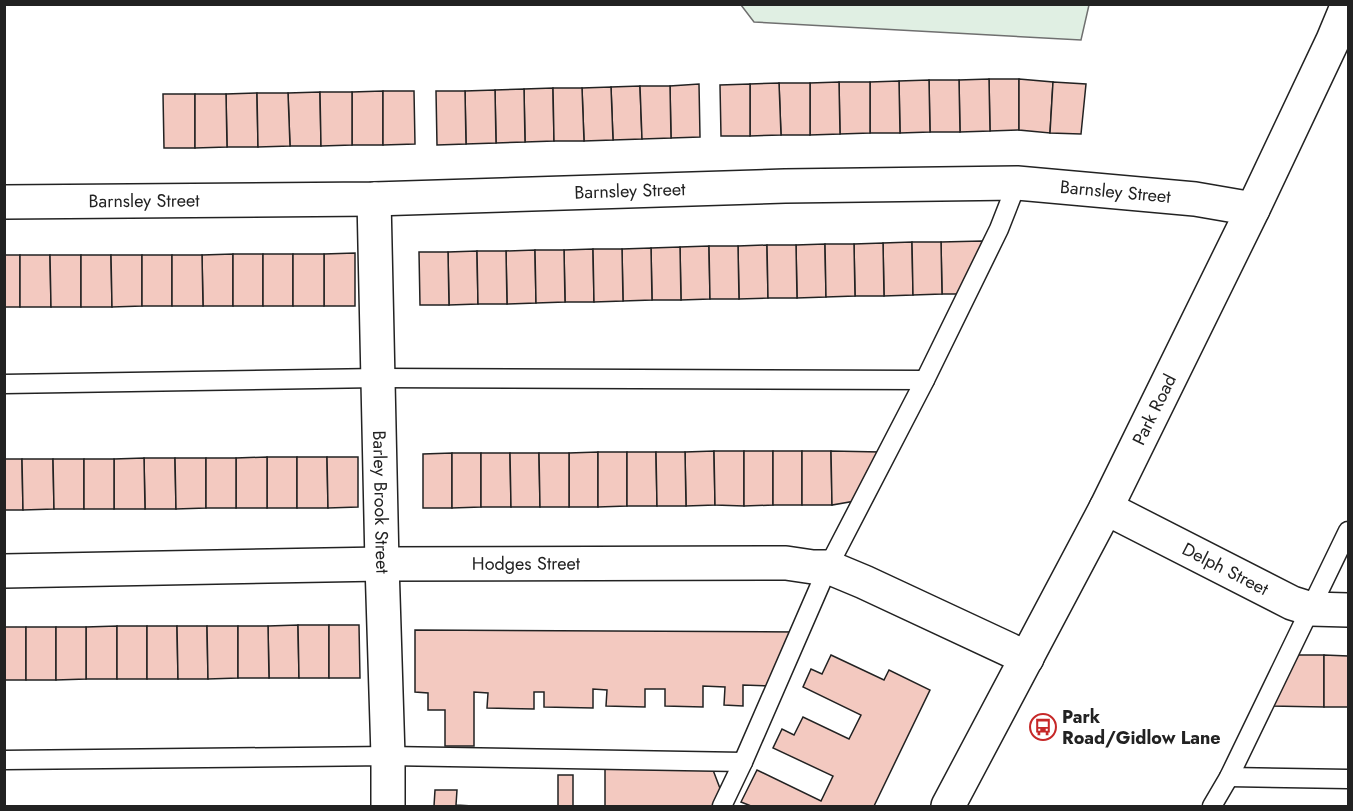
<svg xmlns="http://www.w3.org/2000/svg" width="1353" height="811" viewBox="0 0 1353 811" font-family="Jost,sans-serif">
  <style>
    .green { fill: #e0efe3; stroke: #6f6f6f; stroke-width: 1.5 }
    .building { fill: #f3c9c0; stroke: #222; stroke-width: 1.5 }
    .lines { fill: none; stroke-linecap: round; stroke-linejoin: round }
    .service-casing { stroke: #222; stroke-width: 21 }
    .minor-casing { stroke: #222; stroke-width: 36 }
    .secondary-casing { stroke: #222; stroke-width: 36 }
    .service { stroke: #fff; stroke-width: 18 }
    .minor { stroke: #fff; stroke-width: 33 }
    .secondary { stroke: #fff; stroke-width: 33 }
    .labels { text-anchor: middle; stroke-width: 4.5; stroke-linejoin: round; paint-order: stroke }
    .street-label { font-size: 18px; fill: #222; stroke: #fff }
    .poi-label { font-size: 18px; font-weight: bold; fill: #222; stroke: #fff; text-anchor: start }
  </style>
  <rect width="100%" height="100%" fill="#fff"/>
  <path class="green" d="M741,5H1089L1081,40L754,22Z"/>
  <g class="building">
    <path d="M989,79H1019V130L990,131Z"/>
    <path d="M989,79L990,131L960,132L959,80Z"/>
    <path d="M1019,79L1053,82L1050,133L1019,130Z"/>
    <path d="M929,80H959L960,132H930Z"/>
    <path d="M929,80L930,132L900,133L899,81Z"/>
    <path d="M899,81L900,133H870V82Z"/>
    <path d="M839,82H870V133L840,134Z"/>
    <path d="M839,82L840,134L810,135V83Z"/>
    <path d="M1053,82L1086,84L1081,134L1050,133Z"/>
    <path d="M779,83H810V135H781Z"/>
    <path d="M779,83L781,135L750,136V84Z"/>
    <path d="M699,84L700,137L671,138L670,86Z"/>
    <path d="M750,84V136H721L720,85Z"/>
    <path d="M640,86L642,139L613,140L611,87Z"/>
    <path d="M640,86H670L671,138L642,139Z"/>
    <path d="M611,87L613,140L584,141L582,88Z"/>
    <path d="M553,88L554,141L525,142L524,89Z"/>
    <path d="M553,88H582L584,141H554Z"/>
    <path d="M524,89L525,142L496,143L495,90Z"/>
    <path d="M495,90L496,143L466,144L465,91Z"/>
    <path d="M383,91V145H352V92Z"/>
    <path d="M383,91H414L415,144L383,145Z"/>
    <path d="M436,91H465L466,144L437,145Z"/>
    <path d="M320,92L321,146H290L288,93Z"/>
    <path d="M320,92H352V145L321,146Z"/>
    <path d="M257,93L258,147H227L226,94Z"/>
    <path d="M257,93H288L290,146L258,147Z"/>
    <path d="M163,94H195V148H164Z"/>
    <path d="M195,94H226L227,147L195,148Z"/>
    <path d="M982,241V261L963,294H942L941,242Z"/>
    <path d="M912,242L913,295L884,296L883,243Z"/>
    <path d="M912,242H941L942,294L913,295Z"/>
    <path d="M883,243L884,296H855L854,244Z"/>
    <path d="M825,244L826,297L797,298L796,245Z"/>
    <path d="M825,244H854L855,296L826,297Z"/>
    <path d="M767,245L768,298L739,299L738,246Z"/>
    <path d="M767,245H796L797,298H768Z"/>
    <path d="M709,246L710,299L681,300L680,247Z"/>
    <path d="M709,246H738L739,299H710Z"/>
    <path d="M680,247L681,300H652L651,248Z"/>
    <path d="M651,248L652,300L623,301L622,249Z"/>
    <path d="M593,249L594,302H565L564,250Z"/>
    <path d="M593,249H622L623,301L594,302Z"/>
    <path d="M535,250L536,303L507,304L506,251Z"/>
    <path d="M535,250H564L565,302L536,303Z"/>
    <path d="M477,251L478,304L449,305L448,252Z"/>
    <path d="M477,251H506L507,304H478Z"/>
    <path d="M419,252H448L449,305H420Z"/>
    <path d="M355,253V306H324V254Z"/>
    <path d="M233,254V306H203L202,255Z"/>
    <rect x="233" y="254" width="30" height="52"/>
    <rect x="263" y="254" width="30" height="52"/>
    <rect x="293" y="254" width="31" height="52"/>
    <rect x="4" y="255" width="16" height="52"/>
    <path d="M20,255H50L51,307H20Z"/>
    <path d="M50,255H81V307H51Z"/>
    <path d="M81,255H111L112,307H81Z"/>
    <path d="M111,255H142V306L112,307Z"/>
    <rect x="142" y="255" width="30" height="51"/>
    <path d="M172,255H202L203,306H172Z"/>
    <path d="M714,451L715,505L686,506L685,452Z"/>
    <path d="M714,451H744V506L715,505Z"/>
    <path d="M744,451H773V505L744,506Z"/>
    <rect x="773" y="451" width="29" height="54"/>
    <path d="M802,451H831L832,505H802Z"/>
    <path d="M831,451L880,452L855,501L832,505Z"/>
    <path d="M598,452V507H569V453Z"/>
    <path d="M598,452H627V506L598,507Z"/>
    <path d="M627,452H656L657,506H627Z"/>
    <path d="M656,452H685L686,506H657Z"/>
    <path d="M452,453V508H423V454Z"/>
    <path d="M452,453H481V507L452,508Z"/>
    <path d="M481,453H510L511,507H481Z"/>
    <path d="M510,453H539L540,507H511Z"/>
    <path d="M539,453H569V507H540Z"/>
    <rect x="267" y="457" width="30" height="51"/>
    <path d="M267,457V508H236V458Z"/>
    <path d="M297,457H327L328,508H297Z"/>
    <path d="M327,457H358V507L328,508Z"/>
    <path d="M144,458H175L176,509H145Z"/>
    <path d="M144,458L145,509H114V459Z"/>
    <path d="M175,458H206V508L176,509Z"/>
    <rect x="206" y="458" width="30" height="50"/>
    <path d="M4,459H22L23,510H4Z"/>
    <path d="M22,459H53L54,509L23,510Z"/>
    <path d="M53,459H84V509H54Z"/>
    <rect x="84" y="459" width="30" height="50"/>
    <path d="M298,625L299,678H269L268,626Z"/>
    <path d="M298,625H329V678H299Z"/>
    <path d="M329,625H359L360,678H329Z"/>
    <path d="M117,626V679H86V627Z"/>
    <rect x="117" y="626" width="30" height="53"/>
    <path d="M147,626H177L178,679H147Z"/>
    <path d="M177,626H207L208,679H178Z"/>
    <path d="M207,626H238V678L208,679Z"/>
    <path d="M238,626H268L269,678H238Z"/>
    <rect x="4" y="627" width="22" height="53"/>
    <rect x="26" y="627" width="30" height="53"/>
    <path d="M56,627H86V679L56,680Z"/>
    <path d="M415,630L798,632L773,686L743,685V706L724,705L725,687L703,686V707L665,706V689H645V707L606,706L607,690L593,689V708L544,707V692H534V709L487,708L488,693L474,692V746H445V710H428V693L415,692Z"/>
    <path d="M831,655L884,680L889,670L930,690L874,806H751L741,802L757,770L821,801L833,776L773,748L782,729L794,735L803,717L849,739L861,715L803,687L811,669L822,674Z"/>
    <path d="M1295,655H1324V707L1270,706Z"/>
    <path d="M1324,655L1348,656V707H1324Z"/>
    <path d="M605,769L713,770L721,791L713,806H605Z"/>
    <path d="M558,775H573V806H591H558Z"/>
    <path d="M435,790H457L456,805L473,806H421H434Z"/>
  </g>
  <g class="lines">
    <defs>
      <g id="service">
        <path d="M4,384L378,378L925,380"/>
        <path d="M4,760L388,756L743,762"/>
        <path d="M1229,777L1348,779"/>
        <path d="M722,806L743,762L828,567L925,380L999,229L1017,183"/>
        <path d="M1212,806L1229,777L1348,531"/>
      </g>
      <g id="minor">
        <path id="s1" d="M374,199L382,564L388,756V806"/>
        <path id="s2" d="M4,202L374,199L785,186L1017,183L1195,199L1253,209"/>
        <path id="s3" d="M1106,508L1292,603L1311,609L1348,610"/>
        <path id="s4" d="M4,571L382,564L786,563L813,567H828L864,582L1027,658"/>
      </g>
      <g id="secondary">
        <path id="s5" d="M948,806L1106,508L1253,209L1333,40L1348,4"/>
      </g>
    </defs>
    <use href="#service" class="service-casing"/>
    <use href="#minor" class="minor-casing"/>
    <use href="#secondary" class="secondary-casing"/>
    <use href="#service" class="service"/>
    <use href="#minor" class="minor"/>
    <use href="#secondary" class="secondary"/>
  </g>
  <defs>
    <symbol id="bus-ring" viewBox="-11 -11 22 22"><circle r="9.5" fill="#fff" stroke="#c62828" stroke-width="1.5"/><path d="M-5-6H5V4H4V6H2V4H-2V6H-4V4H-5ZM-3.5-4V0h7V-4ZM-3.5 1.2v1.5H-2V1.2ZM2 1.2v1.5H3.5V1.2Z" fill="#c62828"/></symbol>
  </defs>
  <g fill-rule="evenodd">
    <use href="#bus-ring" x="1028" y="712" width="30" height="30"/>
  </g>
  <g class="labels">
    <g class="street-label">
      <text dy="6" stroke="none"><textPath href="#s2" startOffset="626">Barnsley Street</textPath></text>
      <text dy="6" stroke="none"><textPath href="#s2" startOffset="1112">Barnsley Street</textPath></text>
      <text dy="6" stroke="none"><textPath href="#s2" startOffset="140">Barnsley Street</textPath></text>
      <text dy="6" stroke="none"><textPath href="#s5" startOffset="447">Park Road</textPath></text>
      <text dy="6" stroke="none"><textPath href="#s1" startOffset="303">Barley Brook Street</textPath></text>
      <text dy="6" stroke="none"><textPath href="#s4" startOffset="522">Hodges Street</textPath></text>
      <text dy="6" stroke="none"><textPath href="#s3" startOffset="134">Delph Street</textPath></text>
    </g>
    <g class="poi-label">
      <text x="1062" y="723">Park<tspan x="1062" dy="21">Road/Gidlow Lane</tspan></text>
    </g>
  </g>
  <rect width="1353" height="811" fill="none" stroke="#222222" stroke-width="12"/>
</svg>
